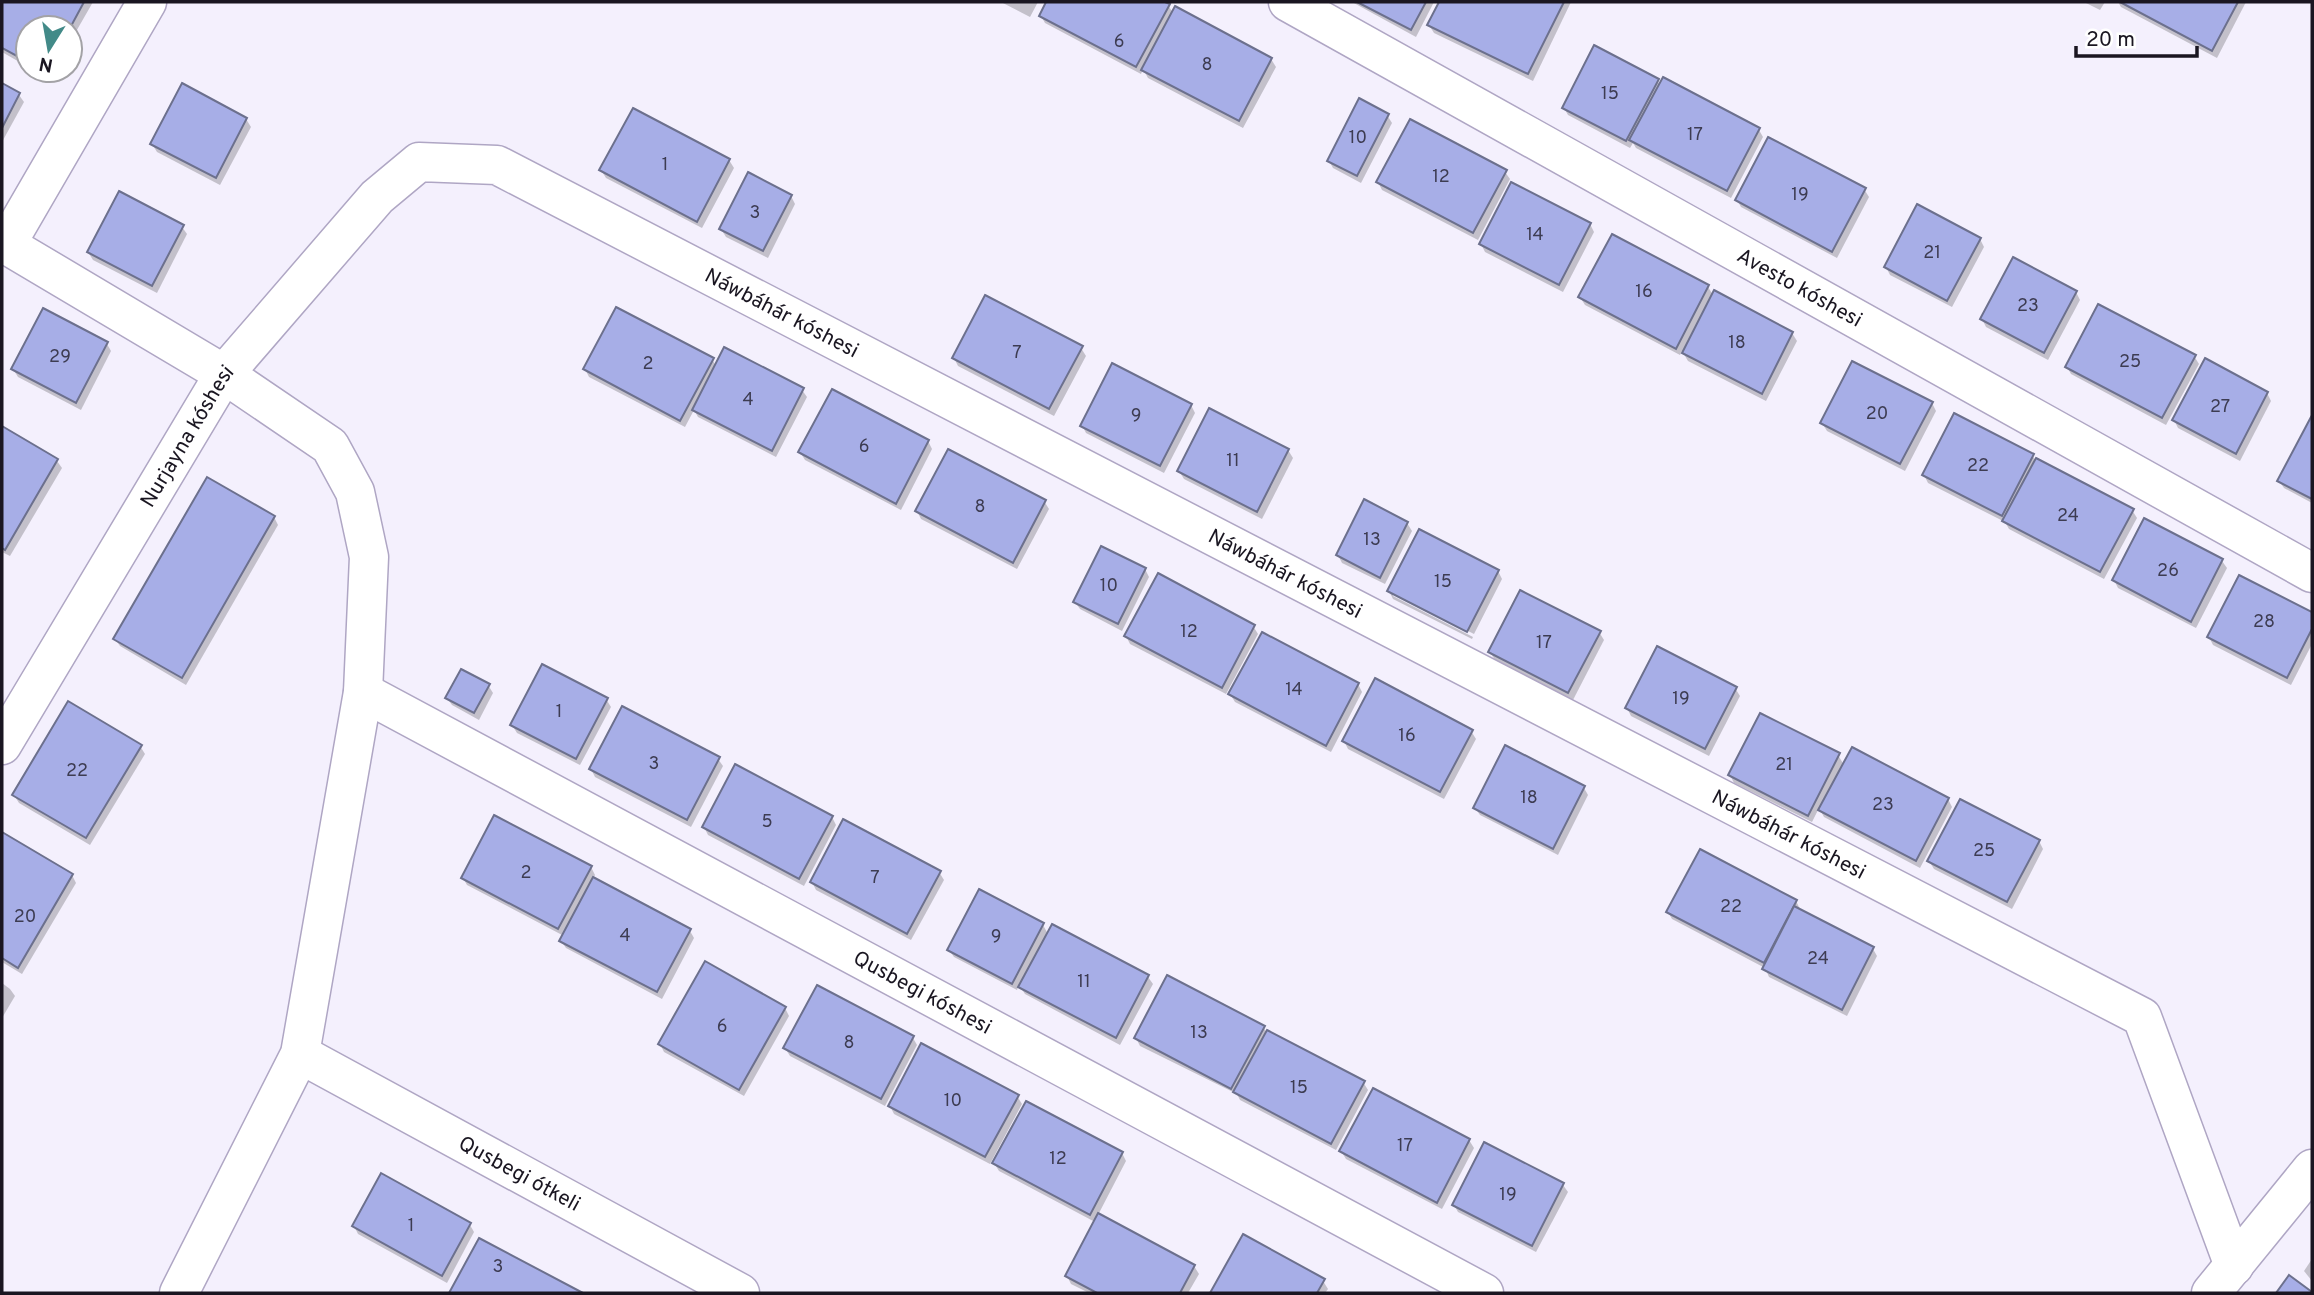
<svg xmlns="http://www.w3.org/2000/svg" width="2314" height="1295" viewBox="0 0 2314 1295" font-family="Overpass,sans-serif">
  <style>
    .shadow { fill: #0003 }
    .building { fill: #a7aee7; stroke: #6c708d; stroke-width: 2 }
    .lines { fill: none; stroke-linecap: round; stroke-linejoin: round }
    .minor-casing { stroke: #afa6c4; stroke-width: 41 }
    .minor { stroke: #fff; stroke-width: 38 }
    .labels { text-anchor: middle; stroke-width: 5; stroke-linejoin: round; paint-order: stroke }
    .number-label { font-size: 18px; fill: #3d3c52 }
    .street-label { font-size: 21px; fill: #1a1621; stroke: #fff }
  </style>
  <rect width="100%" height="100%" fill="#f4f0fd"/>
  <g class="shadow">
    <path d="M2,2H93L70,42V28H28V67L2,52Z"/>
    <path d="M1001,2H1038L1030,17Z"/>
    <path d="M1048,2H1161L1168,5L1173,13L1271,59L1276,67L1243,128L1148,78L1143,69L1141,74L1045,23L1041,16Z"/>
    <path d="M1352,2H1434L1416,37Z"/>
    <path d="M1441,2H1571L1533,81L1434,33L1429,25Z"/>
    <path d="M2084,2H2105L2100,10Z"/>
    <path d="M2118,2H2246L2217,58L2121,7Z"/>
    <path d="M34,70H55L50,79Z"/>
    <path d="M1657,80L1660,85L1759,130L1763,137L1731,198L1636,148L1633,143L1630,148L1568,115L1564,108Z"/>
    <path d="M2,85L19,95L24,102L2,142Z"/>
    <path d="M1387,115L1392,123L1361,183L1333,168L1329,161Z"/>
    <path d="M246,119L251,127L220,185L157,152L152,144Z"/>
    <path d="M729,160L734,168L702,228L606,178L601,170Z"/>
    <path d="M1505,172L1510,179L1478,240L1382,190L1378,182Z"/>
    <path d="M1864,189L1869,197L1837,258L1741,207L1737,200Z"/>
    <path d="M791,196L795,204L768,258L726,237L721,229Z"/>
    <path d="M1590,224L1594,232L1563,292L1485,252L1481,244Z"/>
    <path d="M182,227L187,234L157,293L93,260L88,252Z"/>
    <path d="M1612,236L1708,287L1713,295L1792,333L1797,341L1766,401L1688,361L1682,351L1680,355L1585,305L1580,297Z"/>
    <path d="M1980,239L1984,247L1952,307L1890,275L1886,267Z"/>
    <path d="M2076,292L2080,300L2048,360L1986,327L1982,319Z"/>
    <path d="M107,344L111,351L81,410L18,377L13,369Z"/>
    <path d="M1081,348L1086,356L1054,416L958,366L954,358Z"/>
    <path d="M2194,356L2199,364L2166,425L2071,374L2067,367Z"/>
    <path d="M712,359L716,366L802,390L807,397L776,457L698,417L694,410L685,427L589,377L585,369Z"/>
    <path d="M2267,393L2271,401L2240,461L2178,428L2174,420Z"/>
    <path d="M1932,403L1936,411L1905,471L1827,431L1822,423Z"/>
    <path d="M1191,405L1195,413L1164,473L1086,433L1082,425Z"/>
    <path d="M2312,420V503L2284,488L2279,481Z"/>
    <path d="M2,428L57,461L62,468L10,556L2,552Z"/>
    <path d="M928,441L932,449L901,510L805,460L800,452Z"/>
    <path d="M1288,450L1293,458L1262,519L1184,479L1179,471Z"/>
    <path d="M2032,455L2036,461L2132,510L2137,518L2104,579L2009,529L2005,522L1928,483L1924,475Z"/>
    <path d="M1044,501L1049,509L1017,569L921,519L917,511Z"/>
    <path d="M274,517L278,525L186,685L120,646L115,639Z"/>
    <path d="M1407,523L1412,531L1385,584L1342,563L1338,555Z"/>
    <path d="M2222,561L2227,568L2196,628L2118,588L2114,580Z"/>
    <path d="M1145,569L1149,577L1122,631L1080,609L1075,602Z"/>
    <path d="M1498,571L1502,579L1474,634L1393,593V596L1473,637L1472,639L1393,599L1389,591Z"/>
    <path d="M2240,577L2312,614V644L2291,685L2213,645L2209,637Z"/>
    <path d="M1253,626L1258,634L1226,694L1130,644L1126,636Z"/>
    <path d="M1599,632L1604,640L1573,700L1495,660L1490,652Z"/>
    <path d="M1358,684L1362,692L1331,752L1235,702L1230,694Z"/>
    <path d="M488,685L493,693L479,720L452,705L447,698Z"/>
    <path d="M1735,688L1740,696L1709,756L1631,716L1627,708Z"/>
    <path d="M606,699L611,707L580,765L517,733L512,725Z"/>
    <path d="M1471,731L1476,739L1444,799L1348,749L1344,741Z"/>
    <path d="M140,746L145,754L90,845L19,803L14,795Z"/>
    <path d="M1838,755L1844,765L1948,799L1952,807L1920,868L1824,817L1819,808L1812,822L1734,783L1730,775Z"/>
    <path d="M718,759L723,766L691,827L595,777L591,769Z"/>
    <path d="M1584,788L1588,795L1558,855L1480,815L1475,808Z"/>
    <path d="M832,817L836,825L804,886L708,835L704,827Z"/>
    <path d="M2,834L72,875L76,883L22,974L2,962Z"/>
    <path d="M2039,841L2043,849L2012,909L1934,869L1929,861Z"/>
    <path d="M591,867L595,875L593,879L690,931L694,938L662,999L566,948L561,941L564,936L467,885L463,878Z"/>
    <path d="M939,872L944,880L911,940L816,890L812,882Z"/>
    <path d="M1796,901L1800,909L1873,949L1877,956L1847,1016L1769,977L1765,968L1672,919L1668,912Z"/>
    <path d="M1043,925L1048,934L1052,926L1148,977L1153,984L1120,1045L1025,994L1019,985L1017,990L954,957L949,950Z"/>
    <path d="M2,983L10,989L15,996L2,1018Z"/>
    <path d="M785,1008L789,1016L744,1096L664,1052L660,1044Z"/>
    <path d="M1263,1027L1267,1033L1363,1082L1368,1090L1336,1150L1240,1100L1237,1094L1140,1046L1136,1038Z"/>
    <path d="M913,1038L917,1045L885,1106L790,1056L785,1048Z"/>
    <path d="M1017,1096L1022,1104L990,1164L894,1114L890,1106Z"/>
    <path d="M1469,1140L1474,1148L1442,1209L1346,1159L1341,1151Z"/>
    <path d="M1485,1145L1563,1185L1568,1192L1536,1252L1458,1212L1454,1205Z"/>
    <path d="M1122,1153L1126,1161L1098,1215L1194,1266L1199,1274L1188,1293H1089L1071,1284L1067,1276L1095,1222L999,1171L994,1163Z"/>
    <path d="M470,1225L474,1232L447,1283L358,1234L354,1226Z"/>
    <path d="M1244,1237L1323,1281L1328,1289L1325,1293H1212Z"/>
    <path d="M480,1240L580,1293H451Z"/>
    <path d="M2312,1259V1281L2304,1271Z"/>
  </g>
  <g class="building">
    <path d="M2,2H84L70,28H28V62L2,48Z"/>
    <path d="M1046,2H1165L1170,4L1136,67L1039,16Z"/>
    <path d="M1357,2H1426L1411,30Z"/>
    <path d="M1439,2H1564L1528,74L1427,25Z"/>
    <path d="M2120,2H2238L2212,51Z"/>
    <path d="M1175,6L1272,58L1239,121L1141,70Z"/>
    <path d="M1594,45L1659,79L1626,141L1562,108Z"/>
    <path d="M1663,77L1760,128L1727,191L1629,140Z"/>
    <path d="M2,83L20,93L2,128Z"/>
    <path d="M182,83L247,118L216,178L150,144Z"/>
    <path d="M1359,98L1389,114L1357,176L1327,161Z"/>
    <path d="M633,108L730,159L697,222L599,170Z"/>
    <path d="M1410,119L1507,170L1473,233L1376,182Z"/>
    <path d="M1768,137L1866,188L1832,252L1735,200Z"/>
    <path d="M748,172L792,195L763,251L719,229Z"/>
    <path d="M1511,182L1591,223L1559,285L1479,244Z"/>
    <path d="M119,191L184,225L152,286L87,252Z"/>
    <path d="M1917,204L1981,238L1947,301L1884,267Z"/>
    <path d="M1612,234L1709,285L1676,349L1578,297Z"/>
    <path d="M2013,257L2077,291L2044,353L1980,319Z"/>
    <path d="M1714,290L1793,332L1762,394L1682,353Z"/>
    <path d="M985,295L1083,346L1049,409L952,358Z"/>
    <path d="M2098,304L2196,355L2162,418L2065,367Z"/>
    <path d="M616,307L714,358L680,421L583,369Z"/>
    <path d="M43,308L108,342L76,403L11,369Z"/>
    <path d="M724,347L804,388L772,451L692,410Z"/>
    <path d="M2205,358L2268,392L2236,454L2172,420Z"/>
    <path d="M1852,361L1933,402L1900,464L1820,423Z"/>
    <path d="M1112,363L1192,404L1160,466L1080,426Z"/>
    <path d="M832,389L929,440L896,504L798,452Z"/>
    <path d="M1209,408L1289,449L1257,512L1177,471Z"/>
    <path d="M1954,413L2034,454L2002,516L1922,475Z"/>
    <path d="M2311,417L2312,418V499L2277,481Z"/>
    <path d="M2,426L58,459L5,550L2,548Z"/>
    <path d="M948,449L1046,500L1013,563L915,511Z"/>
    <path d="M2036,458L2134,509L2100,572L2002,521Z"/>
    <path d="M207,477L275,516L182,678L113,639Z"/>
    <path d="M1364,499L1408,522L1380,578L1336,555Z"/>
    <path d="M2144,518L2223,559L2191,622L2112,580Z"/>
    <path d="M1419,529L1499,570L1467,632L1387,591Z"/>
    <path d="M1101,546L1146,568L1118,624L1073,602Z"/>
    <path d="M1158,573L1255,625L1222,688L1124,636Z"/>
    <path d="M2239,575L2312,612V629L2287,678L2207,637Z"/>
    <path d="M1520,590L1601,631L1568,693L1488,652Z"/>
    <path d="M1262,632L1359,683L1326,746L1228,694Z"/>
    <path d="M1657,646L1737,687L1705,749L1625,708Z"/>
    <path d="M542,664L608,698L576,759L510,725Z"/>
    <path d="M461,669L490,684L474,713L445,698Z"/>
    <path d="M1375,678L1473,730L1440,792L1342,741Z"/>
    <path d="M68,701L142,745L86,838L12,795Z"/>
    <path d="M622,706L720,757L687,820L589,769Z"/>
    <path d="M1760,713L1840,753L1808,816L1728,775Z"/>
    <path d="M1505,745L1585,786L1553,849L1473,808Z"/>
    <path d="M1852,747L1949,798L1916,861L1818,810Z"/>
    <path d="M735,764L833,816L799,879L702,827Z"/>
    <path d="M1960,799L2040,840L2007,902L1927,861Z"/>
    <path d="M494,815L592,866L558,929L461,878Z"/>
    <path d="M843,819L941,871L907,934L810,882Z"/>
    <path d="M2,832L73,874L18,968L2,958Z"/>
    <path d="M1700,849L1797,900L1764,963L1666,912Z"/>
    <path d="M593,877L691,929L657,992L559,941Z"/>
    <path d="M979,889L1044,923L1012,984L947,950Z"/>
    <path d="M1794,906L1874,947L1842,1010L1762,969Z"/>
    <path d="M1052,924L1149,975L1116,1038L1018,987Z"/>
    <path d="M705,961L786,1007L739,1090L658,1044Z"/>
    <path d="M1167,975L1265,1026L1231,1089L1134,1038Z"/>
    <path d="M817,985L914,1036L881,1099L783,1048Z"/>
    <path d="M1267,1030L1365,1081L1331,1144L1233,1092Z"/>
    <path d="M921,1043L1019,1095L985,1157L888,1106Z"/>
    <path d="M1373,1088L1470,1139L1437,1203L1339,1151Z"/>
    <path d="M1026,1101L1123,1152L1090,1215L992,1163Z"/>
    <path d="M1484,1142L1564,1183L1532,1246L1452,1205Z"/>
    <path d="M381,1173L471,1223L442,1276L352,1226Z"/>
    <path d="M1098,1213L1195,1265L1180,1293H1097L1065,1276Z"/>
    <path d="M1243,1234L1325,1279L1317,1293H1210Z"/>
    <path d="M479,1238L583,1293H449Z"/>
    <path d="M2289,1275L2312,1292V1293H2276Z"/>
  </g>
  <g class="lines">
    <defs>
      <g id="minor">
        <path id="s1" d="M1288,2L2312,573"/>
        <path d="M2,242L224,374L330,446L355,492L369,557L363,692L300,1054L179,1293"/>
        <path d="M6,245L147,2"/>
        <path id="s2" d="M363,692L1484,1293"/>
        <path id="s3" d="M2,745L224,374L377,197L419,162L497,165L2142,1017L2234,1266"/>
        <path id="s4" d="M300,1054L740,1293"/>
        <path d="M2211,1293L2312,1169"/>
      </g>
    </defs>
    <use href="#minor" class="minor-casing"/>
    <use href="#minor" class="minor"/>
  </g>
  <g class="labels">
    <g class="number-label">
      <text x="1119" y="47">6</text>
      <text x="1207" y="70">8</text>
      <text x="1610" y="99">15</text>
      <text x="1695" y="140">17</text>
      <text x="1358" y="143">10</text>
      <text x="665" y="170">1</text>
      <text x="1441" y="182">12</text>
      <text x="1800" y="200">19</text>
      <text x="755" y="218">3</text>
      <text x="1535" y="240">14</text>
      <text x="1932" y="258">21</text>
      <text x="1644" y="297">16</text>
      <text x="2028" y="311">23</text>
      <text x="1737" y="348">18</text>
      <text x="1017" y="358">7</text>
      <text x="60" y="362">29</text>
      <text x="2130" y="367">25</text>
      <text x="648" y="369">2</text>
      <text x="748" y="405">4</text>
      <text x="2220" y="412">27</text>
      <text x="1877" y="419">20</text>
      <text x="1136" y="421">9</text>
      <text x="864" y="452">6</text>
      <text x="1233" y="466">11</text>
      <text x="1978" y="471">22</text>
      <text x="980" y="512">8</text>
      <text x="2068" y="521">24</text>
      <text x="1372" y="545">13</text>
      <text x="2168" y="576">26</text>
      <text x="1443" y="587">15</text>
      <text x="1109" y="591">10</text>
      <text x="2264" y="627">28</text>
      <text x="1189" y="637">12</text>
      <text x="1544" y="648">17</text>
      <text x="1294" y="695">14</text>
      <text x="1681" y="704">19</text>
      <text x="559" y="717">1</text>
      <text x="1407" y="741">16</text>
      <text x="654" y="769">3</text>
      <text x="1784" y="770">21</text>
      <text x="77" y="776">22</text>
      <text x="1529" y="803">18</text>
      <text x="1883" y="810">23</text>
      <text x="767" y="827">5</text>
      <text x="1984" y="856">25</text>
      <text x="526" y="878">2</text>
      <text x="875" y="883">7</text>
      <text x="1731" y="912">22</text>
      <text x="25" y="922">20</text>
      <text x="625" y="941">4</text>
      <text x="996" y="942">9</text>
      <text x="1818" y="964">24</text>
      <text x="1084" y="987">11</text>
      <text x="722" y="1032">6</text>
      <text x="1199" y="1038">13</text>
      <text x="849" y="1048">8</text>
      <text x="1299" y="1093">15</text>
      <text x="953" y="1106">10</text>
      <text x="1405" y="1151">17</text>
      <text x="1058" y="1164">12</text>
      <text x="1508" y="1200">19</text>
      <text x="411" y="1231">1</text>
      <text x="498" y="1272">3</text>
    </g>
    <g class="street-label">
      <text dy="7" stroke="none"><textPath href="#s1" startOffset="586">Avesto kóshesi</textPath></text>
      <text dy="7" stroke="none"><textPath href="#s3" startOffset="1120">Náwbáhár kóshesi</textPath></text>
      <text dy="7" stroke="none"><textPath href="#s3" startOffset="360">Nurjayna kóshesi</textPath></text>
      <text dy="7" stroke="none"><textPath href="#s3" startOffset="1687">Náwbáhár kóshesi</textPath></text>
      <text dy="7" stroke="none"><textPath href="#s3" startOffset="2254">Náwbáhár kóshesi</textPath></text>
      <text dy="7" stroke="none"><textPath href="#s2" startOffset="635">Qusbegi kóshesi</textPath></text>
      <text dy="7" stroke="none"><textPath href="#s4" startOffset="250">Qusbegi ótkeli</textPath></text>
    </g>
  </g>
  <rect width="2314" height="1295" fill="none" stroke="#1a1621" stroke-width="7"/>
  <g transform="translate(49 49) rotate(191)"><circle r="33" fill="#ffffff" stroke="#a3a2a6" stroke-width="2"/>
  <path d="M0-5L12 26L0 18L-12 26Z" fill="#428a88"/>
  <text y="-10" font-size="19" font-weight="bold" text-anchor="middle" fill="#1a1621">N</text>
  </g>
  <path d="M2076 46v10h121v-10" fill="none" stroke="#1a1621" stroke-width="3.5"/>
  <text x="2086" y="46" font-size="21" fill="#1a1621" stroke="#ffffff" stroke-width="5" paint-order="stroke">20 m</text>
</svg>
